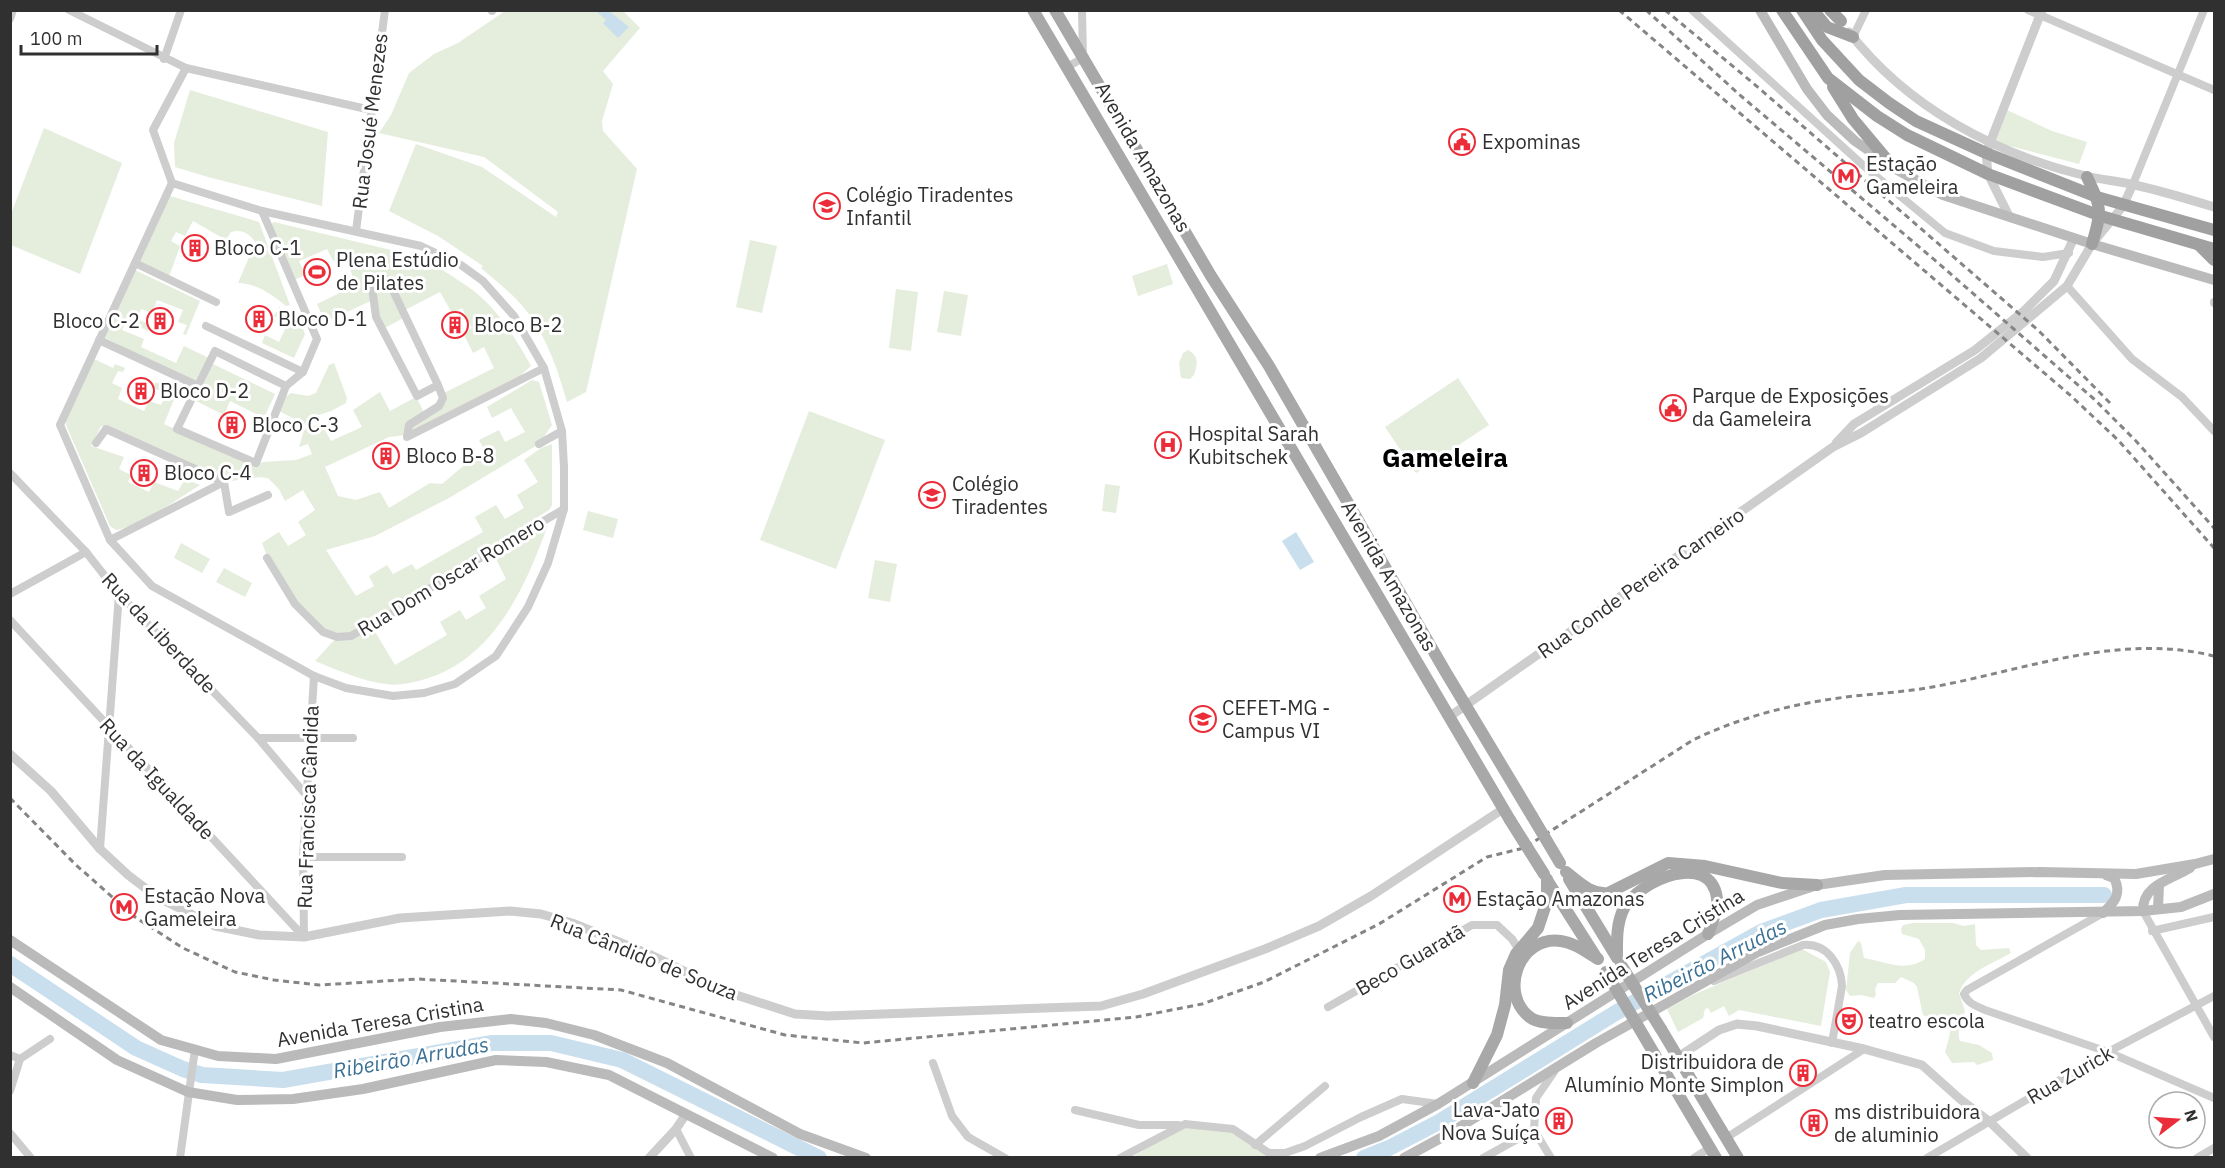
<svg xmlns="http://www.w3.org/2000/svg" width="2225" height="1168" viewBox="0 0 2225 1168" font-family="'IBM Plex Sans',sans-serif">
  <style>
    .green { fill: #e5eddd; fill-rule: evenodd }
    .water { fill: #c9dfed }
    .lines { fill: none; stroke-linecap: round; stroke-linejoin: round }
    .river { stroke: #c9dfed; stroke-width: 16 }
    .minor { stroke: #cdcdcd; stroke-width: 8 }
    .tertiary { stroke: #cdcdcd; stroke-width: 9 }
    .secondary { stroke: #bababa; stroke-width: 10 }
    .primary { stroke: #a8a8a8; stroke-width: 12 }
    .trunk { stroke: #a0a0a0; stroke-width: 12 }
    .rail { stroke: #858585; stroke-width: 3; stroke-dasharray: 6 4.5; stroke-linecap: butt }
    .primary-bridge { stroke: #a8a8a8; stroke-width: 12 }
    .labels { text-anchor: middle; stroke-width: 6; stroke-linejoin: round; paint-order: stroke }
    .street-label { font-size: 20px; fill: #303030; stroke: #fff }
    .poi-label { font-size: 20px; fill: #303030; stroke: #fff; text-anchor: start }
    .water-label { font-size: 21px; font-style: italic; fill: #3a7195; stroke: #fff }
    .district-label { font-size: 26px; font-weight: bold; fill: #000; stroke: #fff }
  </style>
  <rect width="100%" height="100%" fill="#fff"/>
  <g class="green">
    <path d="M505,11H623L640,28L603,71L613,84L602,121L603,131L637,169L586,392L567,402C557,366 543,326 516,299C505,288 493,278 481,268L483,266L438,236L389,211L416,144L482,167L556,217L558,212L484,157L379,133L391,115L409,73L434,54L458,43Z"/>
    <path d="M190,90L328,132L322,206L208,177L175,167L174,143Z"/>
    <path d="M2007,110L2052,131L2087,142L2079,164L1994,142Z"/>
    <path d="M44,128L122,163L80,274L11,245V214Z"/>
    <path d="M170,196L259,222L290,305L286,306C273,295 256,283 238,283L250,255L255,256L258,249C254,237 245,228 231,232L226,240L193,221L185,236L176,232L171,241L180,246L168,280L138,263Z"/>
    <path d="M274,222L412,255L424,260L420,262L426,268L435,265C448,274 462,282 474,291C499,311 516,339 531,366L522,374L524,379L406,435L389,437L325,467L338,496L356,500L380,492L389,508L430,483L442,484L468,462L486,453L479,440L499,430L505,442L525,432L511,408L492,418L487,407L532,380L539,382L552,425L539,444L449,498L375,536L326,550L356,596L374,586L369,576L387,565L393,574L412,564L416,570L483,532L475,517L496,505L505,519L524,508L517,495L538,482L524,460L541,448L552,444V505L549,510L535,519L540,529L548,525C525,588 493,661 422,680C410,683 398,686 386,684C361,681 338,670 315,661L337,637C300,622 275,579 262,543L279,532L288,546L306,535L298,522L315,510L303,490L285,501L279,489L268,478L259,477L224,482L101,426L91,446L124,457L119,469L131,475L128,482L149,492L154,482L178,491L185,479L200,485C179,498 139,527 116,530L110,526L66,425V421L94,359L113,368L115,364L125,368L123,372L118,371L112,383L122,388L118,399L144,411L149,401L161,405L166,394L154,388L156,382L177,392L164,424L256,465L263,462L296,460L312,454L308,444L299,447L304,430L321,423L331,441L362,427L353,410L380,392L390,411L416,397L424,412L439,405L442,394L494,368L484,347L473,353L463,333L472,328L462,308L452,313L440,292L403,311L405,317L383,329L373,300L325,322L317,304L356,285L345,256L333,261L327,249L299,261L305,275L294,280L271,224ZM492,551L506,579L479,596L486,608L466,620L460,610L440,622L447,635L395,665L371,625Z"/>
    <path d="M750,240L777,246L762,313L736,307Z"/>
    <path d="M1167,264L1173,284L1138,296L1132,276Z"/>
    <path d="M135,270L200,301L186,335L183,334L187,325L178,322L183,310L157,300L152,313L141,309L137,319L151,325L148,331L127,321L122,330L144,339L141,347L176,363L184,346L211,359L198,386L104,337Z"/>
    <path d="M896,289L918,292L911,351L889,348Z"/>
    <path d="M944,291L968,295L961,336L937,332Z"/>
    <path d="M279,307L300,321L305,334L294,358L262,343L265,335L279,342L288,323L274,316Z"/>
    <path d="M1188,350C1199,356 1198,364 1194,375L1190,379L1181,378L1179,363L1183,353Z"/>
    <path d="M334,363L347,398L346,403L331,411L309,418L308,424L306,425L279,411L281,400L291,393L308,396L316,393L329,365Z"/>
    <path d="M213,364L275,394L264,418L230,401L224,415L196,401Z"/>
    <path d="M1458,378L1489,425L1416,473L1385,427Z"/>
    <path d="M809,411L885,440L836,569L760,540Z"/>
    <path d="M1105,484L1120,486L1116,513L1102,511Z"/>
    <path d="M588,511L618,519L613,538L583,530Z"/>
    <path d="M181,543L210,559L202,573L174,558Z"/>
    <path d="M875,560L897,564L890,602L868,598Z"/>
    <path d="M224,568L252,583L245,597L216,582Z"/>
    <path d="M1913,923H1953L1964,926L1975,924L1976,945L1981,950L2009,948L2011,953C1992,964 1966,972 1959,993L1965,1011C1962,1022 1956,1030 1960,1041L1979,1045L1992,1053L1993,1060L1977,1065L1974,1062L1952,1063L1945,1052C1955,1019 1951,1028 1923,1015L1917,987L1914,983L1901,977L1895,983H1878L1875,989L1876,995L1874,998L1861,995L1850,996L1846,990L1850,953L1858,941L1861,943L1864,958C1884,961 1905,973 1925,959V950L1919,939L1902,934L1901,929L1903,925Z"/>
    <path d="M1802,949L1826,962L1830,972L1821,1026L1739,1010L1729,1016L1724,1006L1711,1013L1708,1008L1705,1009L1703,1018L1678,1032L1667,1009L1695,994Z"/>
    <path d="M1185,1124L1233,1129L1269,1156L1131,1158Z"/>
  </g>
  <g class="water">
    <path d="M596,11H609L629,27L618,38L603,23L606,20Z"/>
    <path d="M1296,532L1314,562L1300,570L1282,541Z"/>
  </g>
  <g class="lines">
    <g class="river">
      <path d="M10,964L136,1048L183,1069L202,1075L283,1080L492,1043H551L622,1060L819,1158"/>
      <path d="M1364,1158L1389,1148L1439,1122L1617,1012L1761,932L1821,910L1906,895H2104"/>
    </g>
    <g class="minor">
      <path d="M69,10L186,68L371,110"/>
      <path d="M492,10V11"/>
      <path d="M1692,10L1865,167L1945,233L1994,251L2043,257L2069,253"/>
      <path d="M2028,10L2214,90"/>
      <path d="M10,19L13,10"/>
      <path d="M1853,37L1866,10"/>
      <path d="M164,59L181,10"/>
      <path d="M1067,67L1083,58L1082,10"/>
      <path d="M172,183L262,211L421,246L461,265L483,281L514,316L544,368L562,431L564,467V509L548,563L528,607L496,656L455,684L424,693L393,696L346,688L314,676L152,586L110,540L60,425Z"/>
      <path d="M172,183L153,130L186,68"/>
      <path d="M2133,184L2204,10"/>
      <path d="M262,211L317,339L303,372L286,386L215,351L177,429L256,463L286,386"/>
      <path d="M356,231L385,10"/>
      <path d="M135,263L216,302"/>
      <path d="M422,264L441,254"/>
      <path d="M2067,286L2132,359L2182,397L2214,431"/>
      <path d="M2214,302V303"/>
      <path d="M206,326L303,372"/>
      <path d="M99,340L198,386"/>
      <path d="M438,385L417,396L376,317L372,287L388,280L438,385L443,398L439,406L409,425L407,437L544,368"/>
      <path d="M96,443L106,429L224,482"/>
      <path d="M539,444L562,431"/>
      <path d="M10,473L86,552L119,594L258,738L306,795"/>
      <path d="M110,540L224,482L229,512L268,495"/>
      <path d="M267,558L295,604L323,632L337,637L351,636L403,607L439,582L564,509"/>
      <path d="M10,594L86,552"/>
      <path d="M10,620L304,937"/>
      <path d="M258,738H353"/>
      <path d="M100,849L119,594"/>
      <path d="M303,857H402"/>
      <path d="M2143,911L2214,1037"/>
      <path d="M2103,913L1967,990L1964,994C1968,1004 1977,1006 1985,1010L2108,1052L2214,1098"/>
      <path d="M2152,931L2214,917"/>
      <path d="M304,937L303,857L314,676"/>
      <path d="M1714,981L1803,945C1827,943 1841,965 1842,986L1832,1043"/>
      <path d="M1328,1007L1472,925H1497L1512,939L1519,950"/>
      <path d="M10,1055L20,1059L50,1039"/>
      <path d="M933,1063L952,1116L968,1137L1005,1158"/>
      <path d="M10,1091L20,1059"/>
      <path d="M1075,1110L1139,1125H1178"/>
      <path d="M676,1129L691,1158"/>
      <path d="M10,1133L31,1158"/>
      <path d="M1726,1138L1864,1049"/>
      <path d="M1255,1145L1325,1086"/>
      <path d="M180,1158L195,1049"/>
      <path d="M1120,1158L1185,1124L1233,1129L1269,1153H1285L1305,1146L1361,1117L1402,1099L1438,1104"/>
      <path d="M1483,1158L1534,1130"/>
      <path d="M1551,1158L1534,1130L1536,1098L1554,1072"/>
      <path d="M1694,1158L1710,1148"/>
      <path d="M1927,1158L2108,1052L2214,996"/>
      <path d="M2197,1158L2214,1148"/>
    </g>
    <g class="tertiary">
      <path d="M1849,32C1907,107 1995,154 2086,176C2102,180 2119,181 2135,185C2162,191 2188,199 2214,207"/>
      <path d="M2009,216L1988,174L1986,153L2042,10"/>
      <path d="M1836,443L1854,424L1975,350L2024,311L2054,281L2074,238"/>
      <path d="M1449,717L1833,447L1861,433L1981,358L2067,286L2092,244L2123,206L2133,184"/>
      <path d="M10,754L51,791L100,849L128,875L157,897L215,926L259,935L304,937L400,918L510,911L541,914L572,923L651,955L727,992L795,1014L828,1016L1101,1006L1143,994L1265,949L1319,926L1371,896L1503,809"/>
      <path d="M1678,1057L1719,1030L1737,1024L1757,1026L1864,1049L1922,1065L1960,1099L1990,1122L2027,1158"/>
      <path d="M649,1158L676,1129L686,1114"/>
    </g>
    <g class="secondary">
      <path d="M1760,10L1807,89L1827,115L1855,141L1894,168L1943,195L2092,244L2214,280"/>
      <path d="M2158,909L2159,885"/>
      <path d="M2143,911C2142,885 2170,880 2190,868"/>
      <path d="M2103,913C2115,902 2122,893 2114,878L2106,875"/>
      <path d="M10,940L161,1040L218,1056L276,1059L440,1027L511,1019L546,1023L594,1035L667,1063L800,1134L866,1158"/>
      <path d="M10,987L117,1060L188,1092L237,1100L293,1099L363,1089L496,1060L546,1062L609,1075L773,1158"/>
      <path d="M1320,1158L1379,1136L1438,1104L1708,934L1757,905L1817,885L1885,875L2040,872L2136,874L2195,864L2214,859"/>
      <path d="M1404,1158L1450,1133L1596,1043L1758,952L1825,925L1858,919L1900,915L2143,911L2181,907L2214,894"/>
    </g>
    <g class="primary">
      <path d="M1033,10L1510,820"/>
      <path d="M1055,10L1211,276L1269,366L1445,671L1532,816"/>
      <path d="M1566,872C1579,882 1591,895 1608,893L1668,863L1705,866L1782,883L1817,885"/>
      <path d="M1569,879L1616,956"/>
      <path d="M1547,880L1596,957"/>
      <path d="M1617,958C1617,941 1616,924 1624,908C1640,880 1710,850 1717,898C1718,909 1712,923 1708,934"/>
      <path d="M1567,1023C1556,1023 1540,1024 1531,1018C1498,995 1518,935 1561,941C1575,943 1586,952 1598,959"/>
      <path d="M1661,1029L1738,1158"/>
      <path d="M1655,1055L1716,1158"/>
      <path d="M1473,1083L1497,1035L1505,1005L1509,970L1516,954L1538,928L1547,901V879"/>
    </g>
    <g class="trunk">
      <path d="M1782,10L1828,78L1877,116L1907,135L1988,174L2101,216L2214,249"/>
      <path d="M1802,10L1822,40L1859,80L1889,103L1916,121L1986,153L2097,197L2214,230"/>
      <path d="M1813,10L1827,27L1853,37"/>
      <path d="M1830,10L1841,21"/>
      <path d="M1833,87L1853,119L1894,168"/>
      <path d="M2087,177C2102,208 2102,211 2092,244"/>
      <path d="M2199,245L2214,260"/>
    </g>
    <g class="rail">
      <path d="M1619,10L2070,395L2118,440L2214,548"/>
      <path d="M1646,10L1741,96L1937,262L2094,399L2136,441L2214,528"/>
      <path d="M1665,10L1753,83L2039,331L2110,403"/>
      <path d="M10,798L76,865L135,917L183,948L235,972L274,980L319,985L418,979L621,990L785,1035L863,1043L1136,1017L1202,1004L1264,982L1379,924L1487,857L1524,848L1693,740C1736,719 1784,706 1832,699C1864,694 1896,693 1927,688C2024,671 2117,632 2214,656"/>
    </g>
    <g class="primary-bridge">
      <path d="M1532,816L1560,863"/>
      <path d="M1510,820L1544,874"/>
      <path d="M1621,965L1661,1029"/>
      <path d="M1606,972L1655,1055"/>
    </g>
  </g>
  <defs>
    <symbol id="civic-ring" viewBox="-11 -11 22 22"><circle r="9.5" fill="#fff" stroke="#eb2d39" stroke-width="1.5"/><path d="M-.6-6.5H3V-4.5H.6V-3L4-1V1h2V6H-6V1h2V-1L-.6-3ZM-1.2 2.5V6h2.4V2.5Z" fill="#eb2d39"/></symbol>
    <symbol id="metro-ring" viewBox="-11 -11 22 22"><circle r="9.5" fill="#fff" stroke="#eb2d39" stroke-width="1.5"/><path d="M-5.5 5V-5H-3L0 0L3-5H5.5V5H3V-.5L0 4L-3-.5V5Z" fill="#eb2d39"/></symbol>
    <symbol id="school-ring" viewBox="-11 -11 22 22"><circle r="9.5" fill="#fff" stroke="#eb2d39" stroke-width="1.5"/><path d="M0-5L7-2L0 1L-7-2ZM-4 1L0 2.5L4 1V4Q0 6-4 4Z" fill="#eb2d39"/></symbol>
    <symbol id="building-ring" viewBox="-11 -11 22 22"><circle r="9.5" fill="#fff" stroke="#eb2d39" stroke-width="1.5"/><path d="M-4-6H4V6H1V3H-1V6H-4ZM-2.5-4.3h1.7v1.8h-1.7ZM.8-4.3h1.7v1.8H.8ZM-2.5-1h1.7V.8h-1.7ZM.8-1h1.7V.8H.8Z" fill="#eb2d39"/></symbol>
    <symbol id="stadium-ring" viewBox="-11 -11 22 22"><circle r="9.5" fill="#fff" stroke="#eb2d39" stroke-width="1.5"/><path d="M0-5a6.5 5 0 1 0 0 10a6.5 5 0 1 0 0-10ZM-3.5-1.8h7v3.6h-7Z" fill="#eb2d39"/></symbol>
    <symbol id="hospital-ring" viewBox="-11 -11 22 22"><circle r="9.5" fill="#fff" stroke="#eb2d39" stroke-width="1.5"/><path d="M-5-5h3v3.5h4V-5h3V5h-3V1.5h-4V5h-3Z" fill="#eb2d39"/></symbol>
    <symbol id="university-ring" viewBox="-11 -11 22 22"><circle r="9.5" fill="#fff" stroke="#eb2d39" stroke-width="1.5"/><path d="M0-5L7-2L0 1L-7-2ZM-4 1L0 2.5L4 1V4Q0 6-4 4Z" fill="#eb2d39"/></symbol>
    <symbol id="theatre-ring" viewBox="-11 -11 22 22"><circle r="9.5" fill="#fff" stroke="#eb2d39" stroke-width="1.5"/><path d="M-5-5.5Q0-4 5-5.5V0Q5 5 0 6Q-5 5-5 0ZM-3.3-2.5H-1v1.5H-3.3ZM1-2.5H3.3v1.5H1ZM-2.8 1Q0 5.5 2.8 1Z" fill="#eb2d39"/></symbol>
  </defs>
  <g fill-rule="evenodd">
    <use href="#civic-ring" x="1447" y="127" width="30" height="30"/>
    <use href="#metro-ring" x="1831" y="161" width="30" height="30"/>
    <use href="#school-ring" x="812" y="191" width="30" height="30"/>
    <use href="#building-ring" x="180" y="233" width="30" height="30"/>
    <use href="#stadium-ring" x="302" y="257" width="30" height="30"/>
    <use href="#building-ring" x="244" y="304" width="30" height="30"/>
    <use href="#building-ring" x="145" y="306" width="30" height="30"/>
    <use href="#building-ring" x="440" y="310" width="30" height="30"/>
    <use href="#building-ring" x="126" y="376" width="30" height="30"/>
    <use href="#civic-ring" x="1658" y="393" width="30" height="30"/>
    <use href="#building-ring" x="217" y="410" width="30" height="30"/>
    <use href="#hospital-ring" x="1153" y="430" width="30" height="30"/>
    <use href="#building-ring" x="371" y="441" width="30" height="30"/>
    <use href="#building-ring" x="129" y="458" width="30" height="30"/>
    <use href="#school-ring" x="917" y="480" width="30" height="30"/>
    <use href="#university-ring" x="1188" y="704" width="30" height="30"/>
    <use href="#metro-ring" x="1442" y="884" width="30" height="30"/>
    <use href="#metro-ring" x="109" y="892" width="30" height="30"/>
    <use href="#theatre-ring" x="1834" y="1006" width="30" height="30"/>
    <use href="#building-ring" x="1788" y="1058" width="30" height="30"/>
    <use href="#building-ring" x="1544" y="1106" width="30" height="30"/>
    <use href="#building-ring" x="1799" y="1108" width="30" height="30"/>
  </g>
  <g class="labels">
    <g class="street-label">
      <text transform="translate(370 121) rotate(-83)" y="7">Rua Josué Menezes</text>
      <text transform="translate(1143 157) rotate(60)" y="7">Avenida Amazonas</text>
      <text transform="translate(451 576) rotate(-31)" y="7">Rua Dom Oscar Romero</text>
      <text transform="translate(1389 576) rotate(60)" y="7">Avenida Amazonas</text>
      <text transform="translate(1641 583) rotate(-35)" y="7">Rua Conde Pereira Carneiro</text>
      <text transform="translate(159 633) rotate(47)" y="7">Rua da Liberdade</text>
      <text transform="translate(157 779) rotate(47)" y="7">Rua da Igualdade</text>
      <text transform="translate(308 807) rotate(-88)" y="7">Rua Francisca Cândida</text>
      <text transform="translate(1653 949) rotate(-32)" y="7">Avenida Teresa Cristina</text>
      <text transform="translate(644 957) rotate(22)" y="7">Rua Cândido de Souza</text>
      <text transform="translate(1410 960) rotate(-30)" y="7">Beco Guaratã</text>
      <text transform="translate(380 1022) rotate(-10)" y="7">Avenida Teresa Cristina</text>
      <text transform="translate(2070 1075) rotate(-30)" y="7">Rua Zurick</text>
    </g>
    <g class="poi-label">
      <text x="1482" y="149">Expominas</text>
      <text x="1866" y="171">Estação<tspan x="1866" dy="23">Gameleira</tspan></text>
      <text x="846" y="202">Colégio Tiradentes<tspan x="846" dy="23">Infantil</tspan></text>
      <text x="214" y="255">Bloco C-1</text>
      <text x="336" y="267">Plena Estúdio<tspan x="336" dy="23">de Pilates</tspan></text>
      <text x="278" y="326">Bloco D-1</text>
      <text x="140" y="328" text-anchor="end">Bloco C-2</text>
      <text x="474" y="332">Bloco B-2</text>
      <text x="160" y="398">Bloco D-2</text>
      <text x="1692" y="403">Parque de Exposições<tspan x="1692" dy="23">da Gameleira</tspan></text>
      <text x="252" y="432">Bloco C-3</text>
      <text x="1188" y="441">Hospital Sarah<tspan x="1188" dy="23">Kubitschek</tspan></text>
      <text x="406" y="463">Bloco B-8</text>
      <text x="164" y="480">Bloco C-4</text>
      <text x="952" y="491">Colégio<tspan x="952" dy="23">Tiradentes</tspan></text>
      <text x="1222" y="715">CEFET-MG -<tspan x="1222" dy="23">Campus VI</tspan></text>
      <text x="144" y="903">Estação Nova<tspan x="144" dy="23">Gameleira</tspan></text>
      <text x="1476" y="906">Estação Amazonas</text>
      <text x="1868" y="1028">teatro escola</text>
      <text x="1784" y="1069" text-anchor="end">Distribuidora de<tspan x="1784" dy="23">Alumínio Monte Simplon</tspan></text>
      <text x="1540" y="1117" text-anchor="end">Lava-Jato<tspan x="1540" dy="23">Nova Suíça</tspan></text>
      <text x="1834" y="1119">ms distribuidora<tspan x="1834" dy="23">de aluminio</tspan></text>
    </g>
    <g class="water-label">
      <text transform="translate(1715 961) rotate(-27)" y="7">Ribeirão Arrudas</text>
      <text transform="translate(411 1058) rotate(-10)" y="7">Ribeirão Arrudas</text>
    </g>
    <g class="district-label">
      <text x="1445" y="467">Gameleira</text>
    </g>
  </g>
  <rect width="2225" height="1168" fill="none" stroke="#303030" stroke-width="24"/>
  <g transform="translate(2177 1120) rotate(73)"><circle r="28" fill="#ffffff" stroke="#acacac" stroke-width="1.5"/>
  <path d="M0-4.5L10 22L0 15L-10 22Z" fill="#eb2d39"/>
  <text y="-9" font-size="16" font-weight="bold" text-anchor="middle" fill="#303030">N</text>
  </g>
  <path d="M21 45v9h136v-9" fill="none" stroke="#303030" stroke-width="3"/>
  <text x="30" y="45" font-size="18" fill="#303030" stroke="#ffffff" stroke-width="4.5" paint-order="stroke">100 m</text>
</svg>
